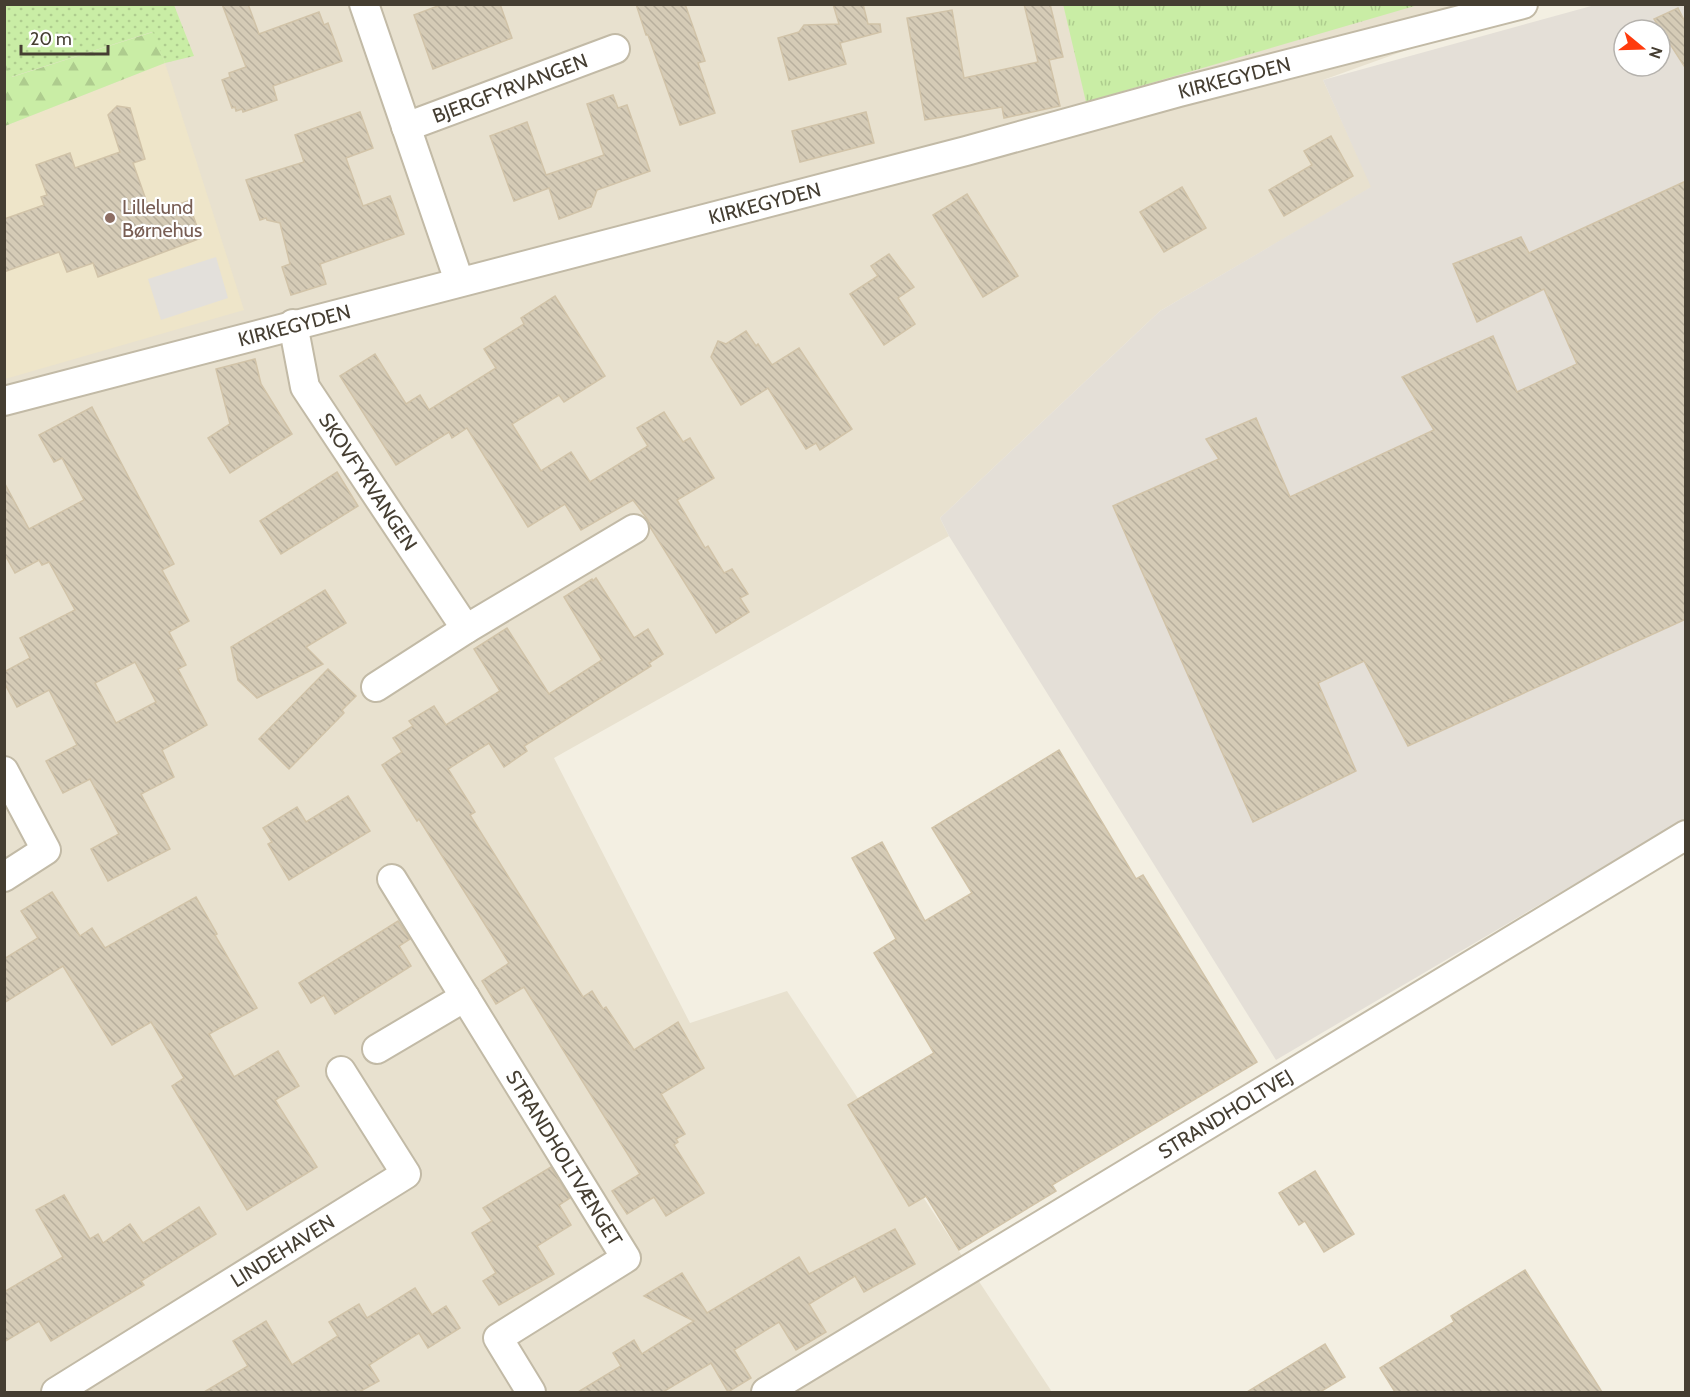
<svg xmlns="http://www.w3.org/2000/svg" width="1690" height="1397" viewBox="0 0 1690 1397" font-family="Cabin,sans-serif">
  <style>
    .residential { fill: #e8e1cf }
    .industrial { fill: #e4dfd7; fill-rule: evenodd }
    .education { fill: #eee5c9 }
    .grass { fill: url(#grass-dots) }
    .forest { fill: url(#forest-firs) }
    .park { fill: url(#park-tufts) }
    .parking { fill: #e3e0db }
    .building { fill: url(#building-back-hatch); stroke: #d1c3a8; stroke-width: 1.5; fill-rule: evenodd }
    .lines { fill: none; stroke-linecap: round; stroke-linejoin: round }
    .minor-casing { stroke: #c2baa6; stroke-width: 32 }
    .minor { stroke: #fff; stroke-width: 28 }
    .education-dot { fill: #8d6e63; stroke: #fff; stroke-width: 2 }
    .labels { text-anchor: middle; stroke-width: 4.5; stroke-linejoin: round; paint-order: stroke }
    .street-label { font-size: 20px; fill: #453e32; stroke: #fff }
    .education-label { font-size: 20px; fill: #785e54; stroke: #fff; text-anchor: start }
  </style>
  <defs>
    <pattern id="grass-dots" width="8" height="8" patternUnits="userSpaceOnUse" patternTransform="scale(1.5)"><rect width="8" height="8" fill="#c9eda5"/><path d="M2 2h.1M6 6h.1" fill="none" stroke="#aecc8e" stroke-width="1.8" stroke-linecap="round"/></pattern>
    <pattern id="forest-firs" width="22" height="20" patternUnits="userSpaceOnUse" patternTransform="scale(1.5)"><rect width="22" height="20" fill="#c9eda5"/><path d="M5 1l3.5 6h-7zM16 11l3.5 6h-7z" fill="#aecc8e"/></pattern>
    <pattern id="park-tufts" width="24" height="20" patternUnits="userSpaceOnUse" patternTransform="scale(1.5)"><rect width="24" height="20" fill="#c9eda5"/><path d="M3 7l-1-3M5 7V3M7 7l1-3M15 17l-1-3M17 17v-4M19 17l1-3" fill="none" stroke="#aecc8e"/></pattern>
    <pattern id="building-back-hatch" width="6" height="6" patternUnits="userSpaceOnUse" patternTransform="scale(1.5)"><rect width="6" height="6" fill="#d5cbb6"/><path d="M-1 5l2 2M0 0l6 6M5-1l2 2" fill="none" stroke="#b8af9d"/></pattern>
  </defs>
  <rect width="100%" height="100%" fill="#f3efe2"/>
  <path class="residential" d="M5,5H1532L1323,80L1372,187L1160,311L940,518L949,536L554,758L690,1023L787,991L1052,1392H5Z"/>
  <path class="industrial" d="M1595,5H1685V819L1276,1060L949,536L940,518L1160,311L1371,187L1323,80ZM1624,30H1660V66H1624Z"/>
  <path class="education" d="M165,63L244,310L5,379V126Z"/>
  <path class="grass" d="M5,4L174,5L194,56L165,63L152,32L11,77L5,63Z"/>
  <path class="forest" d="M153,32L165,63L5,126V63L12,77Z"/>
  <path class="park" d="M1063,4H1418V5L1086,102Z"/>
  <path class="parking" d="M216,257L228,298L161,320L148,279Z"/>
  <g class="building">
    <path d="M222,4H248L259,34L319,12L324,25L328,23L342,61L273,86L277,100L243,112L242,109L236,111L235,107L232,108L222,80L230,77L229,73L246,67Z"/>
    <path d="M443,4H500L512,38L433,69L414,15Z"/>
    <path d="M636,4H685L705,61L698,63L715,113L680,125L648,35H646Z"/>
    <path d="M833,4H863L868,24H880L881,32L840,43L846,64L789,80L778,38L799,32L804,25L839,24Z"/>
    <path d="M1024,4H1050L1063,57L1049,60L1060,106L1004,118L1002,107L925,120L907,18L952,10L964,78L1038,62Z"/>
    <path d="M1678,8L1686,24V69L1654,19Z"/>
    <path d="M613,95L618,108L627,105L650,171L597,190L591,207L559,219L549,188L514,201L490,136L527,122L546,175L604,155L587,104Z"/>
    <path d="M117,106L130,108L145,159L133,163L151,214L188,201L201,238L98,277L93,263L67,272L59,252L4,272V219L44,205L41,197L47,195L36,165L70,153L75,168L120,152L108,115Z"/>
    <path d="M360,112L373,148L346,158L363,206L390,196L404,234L320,264L326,284L291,295L282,267L290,264L280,223L267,220L266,218L260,220L246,180L304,162L295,135Z"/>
    <path d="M866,112L874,143L800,162L792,131Z"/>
    <path d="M1331,136L1353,176L1284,216L1269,190L1312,165L1304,151Z"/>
    <path d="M1686,181V619L1408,746L1364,661L1318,683L1356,771L1253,822L1113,506L1219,459L1206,439L1256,418L1290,497L1434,430L1402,377L1493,336L1517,392L1577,364L1544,289L1477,322L1453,264L1521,237L1529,253Z"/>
    <path d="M1182,187L1206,228L1164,252L1140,212Z"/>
    <path d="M967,194L1018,276L983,297L933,215Z"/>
    <path d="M889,254L914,287L898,298L915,324L884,345L850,294L878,276L871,266Z"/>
    <path d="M555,296L605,376L564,402L559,395L512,424L541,471L571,452L590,482L648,446L637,428L664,412L683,442L690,438L714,478L677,500L705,548L708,546L724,573L732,569L748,594L740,598L749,612L716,633L650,527L648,520L633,500L581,530L565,504L528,527L467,428L452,438L449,432L396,465L340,376L375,354L406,404L420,395L429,410L496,368L484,349L524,324L521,318Z"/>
    <path d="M746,331L756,346L758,344L772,365L799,348L852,429L820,450L816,443L806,449L768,388L741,405L711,357L718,341L726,344Z"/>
    <path d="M255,359L261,384L292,434L230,473L208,438L230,424L216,369Z"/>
    <path d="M92,407L174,564L162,570L189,621L169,632L186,665L178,669L207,725L162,750L174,777L141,794L170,849L108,881L91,849L119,834L90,779L63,793L46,761L77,745L49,690L17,707L4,682V672L30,658L20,638L75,610L49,562L42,565L39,560L15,573L4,553V482L29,529L84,500L62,458L54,462L39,435ZM135,662L156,702L116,723L95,683Z"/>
    <path d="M337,472L358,506L281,554L260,521Z"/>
    <path d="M596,578L634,638L648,629L663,654L649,663L651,666L524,746L527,751L504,767L489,743L448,769L475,812L470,815L583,997L592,991L603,1009L606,1007L634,1050L678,1022L704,1068L661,1094L685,1134L676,1139L678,1142L674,1145L704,1193L666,1216L654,1197L627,1214L612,1191L640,1174L524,987L496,1004L482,981L509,963L419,819L417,821L382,765L402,752L393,738L413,726L409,721L434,706L446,725L500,691L474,649L507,628L549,694L602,660L564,597L592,579L593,581Z"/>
    <path d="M325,590L346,623L306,647L323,664L257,698L238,680L231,647Z"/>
    <path d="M328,669L356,696L342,710L344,713L289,769L259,739Z"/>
    <path d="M1059,750L1136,879L1143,875L1257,1062L1052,1185L1056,1191L959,1250L926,1196L909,1206L848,1105L934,1053L874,953L896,939L852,858L882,842L925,921L972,893L932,828Z"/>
    <path d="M348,796L370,831L289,880L268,844L272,842L263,828L297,807L306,822Z"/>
    <path d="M52,892L80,936L92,928L105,948L196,897L217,934L215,935L257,1008L209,1034L234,1077L278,1051L299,1086L275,1100L317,1167L247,1210L172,1086L184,1078L151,1022L112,1045L63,966L4,1003V959L38,938L21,911Z"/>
    <path d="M398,921L410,939L399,946L411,966L335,1014L324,995L311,1003L299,983Z"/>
    <path d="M551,1167L570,1198L559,1205L571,1225L537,1246L554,1274L499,1305L483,1281L496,1273L472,1233L492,1221L483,1208Z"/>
    <path d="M1315,1171L1354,1234L1324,1252L1305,1221L1299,1225L1279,1193Z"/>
    <path d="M64,1195L90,1239L98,1234L103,1243L130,1224L143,1243L199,1207L216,1234L141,1281L144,1285L51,1341L39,1321L4,1342V1292L63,1257L36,1210Z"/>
    <path d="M895,1229L915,1264L864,1292L855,1276L809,1304L826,1332L796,1350L779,1322L734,1350L751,1378L728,1392L711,1363L663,1392H578L621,1366L613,1353L634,1340L642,1354L694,1321L644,1296L682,1273L707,1313L799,1257L809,1274Z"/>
    <path d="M1525,1270L1602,1392H1395L1380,1368L1454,1322L1451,1316Z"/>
    <path d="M415,1288L432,1315L446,1306L460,1328L428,1348L419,1333L369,1365L379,1381L359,1392H204L248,1366L233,1341L266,1321L292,1365L338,1336L329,1322L359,1304L367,1318Z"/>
    <path d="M1325,1344L1345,1377L1320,1392H1247Z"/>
  </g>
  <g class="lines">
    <defs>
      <g id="minor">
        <path d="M364,4L459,281"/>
        <path id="s1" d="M406,127L615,49"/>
        <path id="s2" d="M293,324L305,387L466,629"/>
        <path id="s3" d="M4,401L966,151L1179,92L1523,4"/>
        <path d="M376,687L466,629L634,529"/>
        <path d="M4,771L46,850L4,877"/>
        <path id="s4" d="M392,879L626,1258L498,1338L531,1392"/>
        <path d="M377,1049L465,997"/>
        <path id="s5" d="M56,1392L406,1174L341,1071"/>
        <path id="s6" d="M766,1392L1686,835"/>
      </g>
    </defs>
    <use href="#minor" class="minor-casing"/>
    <use href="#minor" class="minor"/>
  </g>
  <circle class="education-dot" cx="110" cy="218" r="6"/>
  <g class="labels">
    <g class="street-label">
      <text dy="7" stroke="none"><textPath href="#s3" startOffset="1272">KIRKEGYDEN</textPath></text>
      <text dy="7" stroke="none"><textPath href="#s1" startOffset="111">BJERGFYRVANGEN</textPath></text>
      <text dy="7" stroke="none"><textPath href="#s3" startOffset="786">KIRKEGYDEN</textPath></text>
      <text dy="7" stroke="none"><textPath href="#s3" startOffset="300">KIRKEGYDEN</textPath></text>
      <text dy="7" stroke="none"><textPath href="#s2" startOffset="178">SKOVFYRVANGEN</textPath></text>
      <text dy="7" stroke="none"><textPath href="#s6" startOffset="537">STRANDHOLTVEJ</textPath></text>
      <text dy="7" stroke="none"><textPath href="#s4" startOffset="328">STRANDHOLTVÆNGET</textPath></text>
      <text dy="7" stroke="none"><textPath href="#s5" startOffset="267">LINDEHAVEN</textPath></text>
    </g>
    <g class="education-label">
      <text x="122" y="214">Lillelund<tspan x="122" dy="23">Børnehus</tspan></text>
    </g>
  </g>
  <rect width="1690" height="1397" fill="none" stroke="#453e32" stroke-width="12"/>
  <g transform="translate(1642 48) rotate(109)"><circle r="28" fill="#ffffff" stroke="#b5b2ad" stroke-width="1.5"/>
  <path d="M0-4.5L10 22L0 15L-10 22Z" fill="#ff3b0d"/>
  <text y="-9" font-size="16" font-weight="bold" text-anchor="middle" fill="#453e32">N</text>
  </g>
  <path d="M21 45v9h87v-9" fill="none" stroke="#453e32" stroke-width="3"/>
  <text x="30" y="45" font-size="18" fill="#453e32" stroke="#ffffff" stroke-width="4.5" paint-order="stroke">20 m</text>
</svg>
